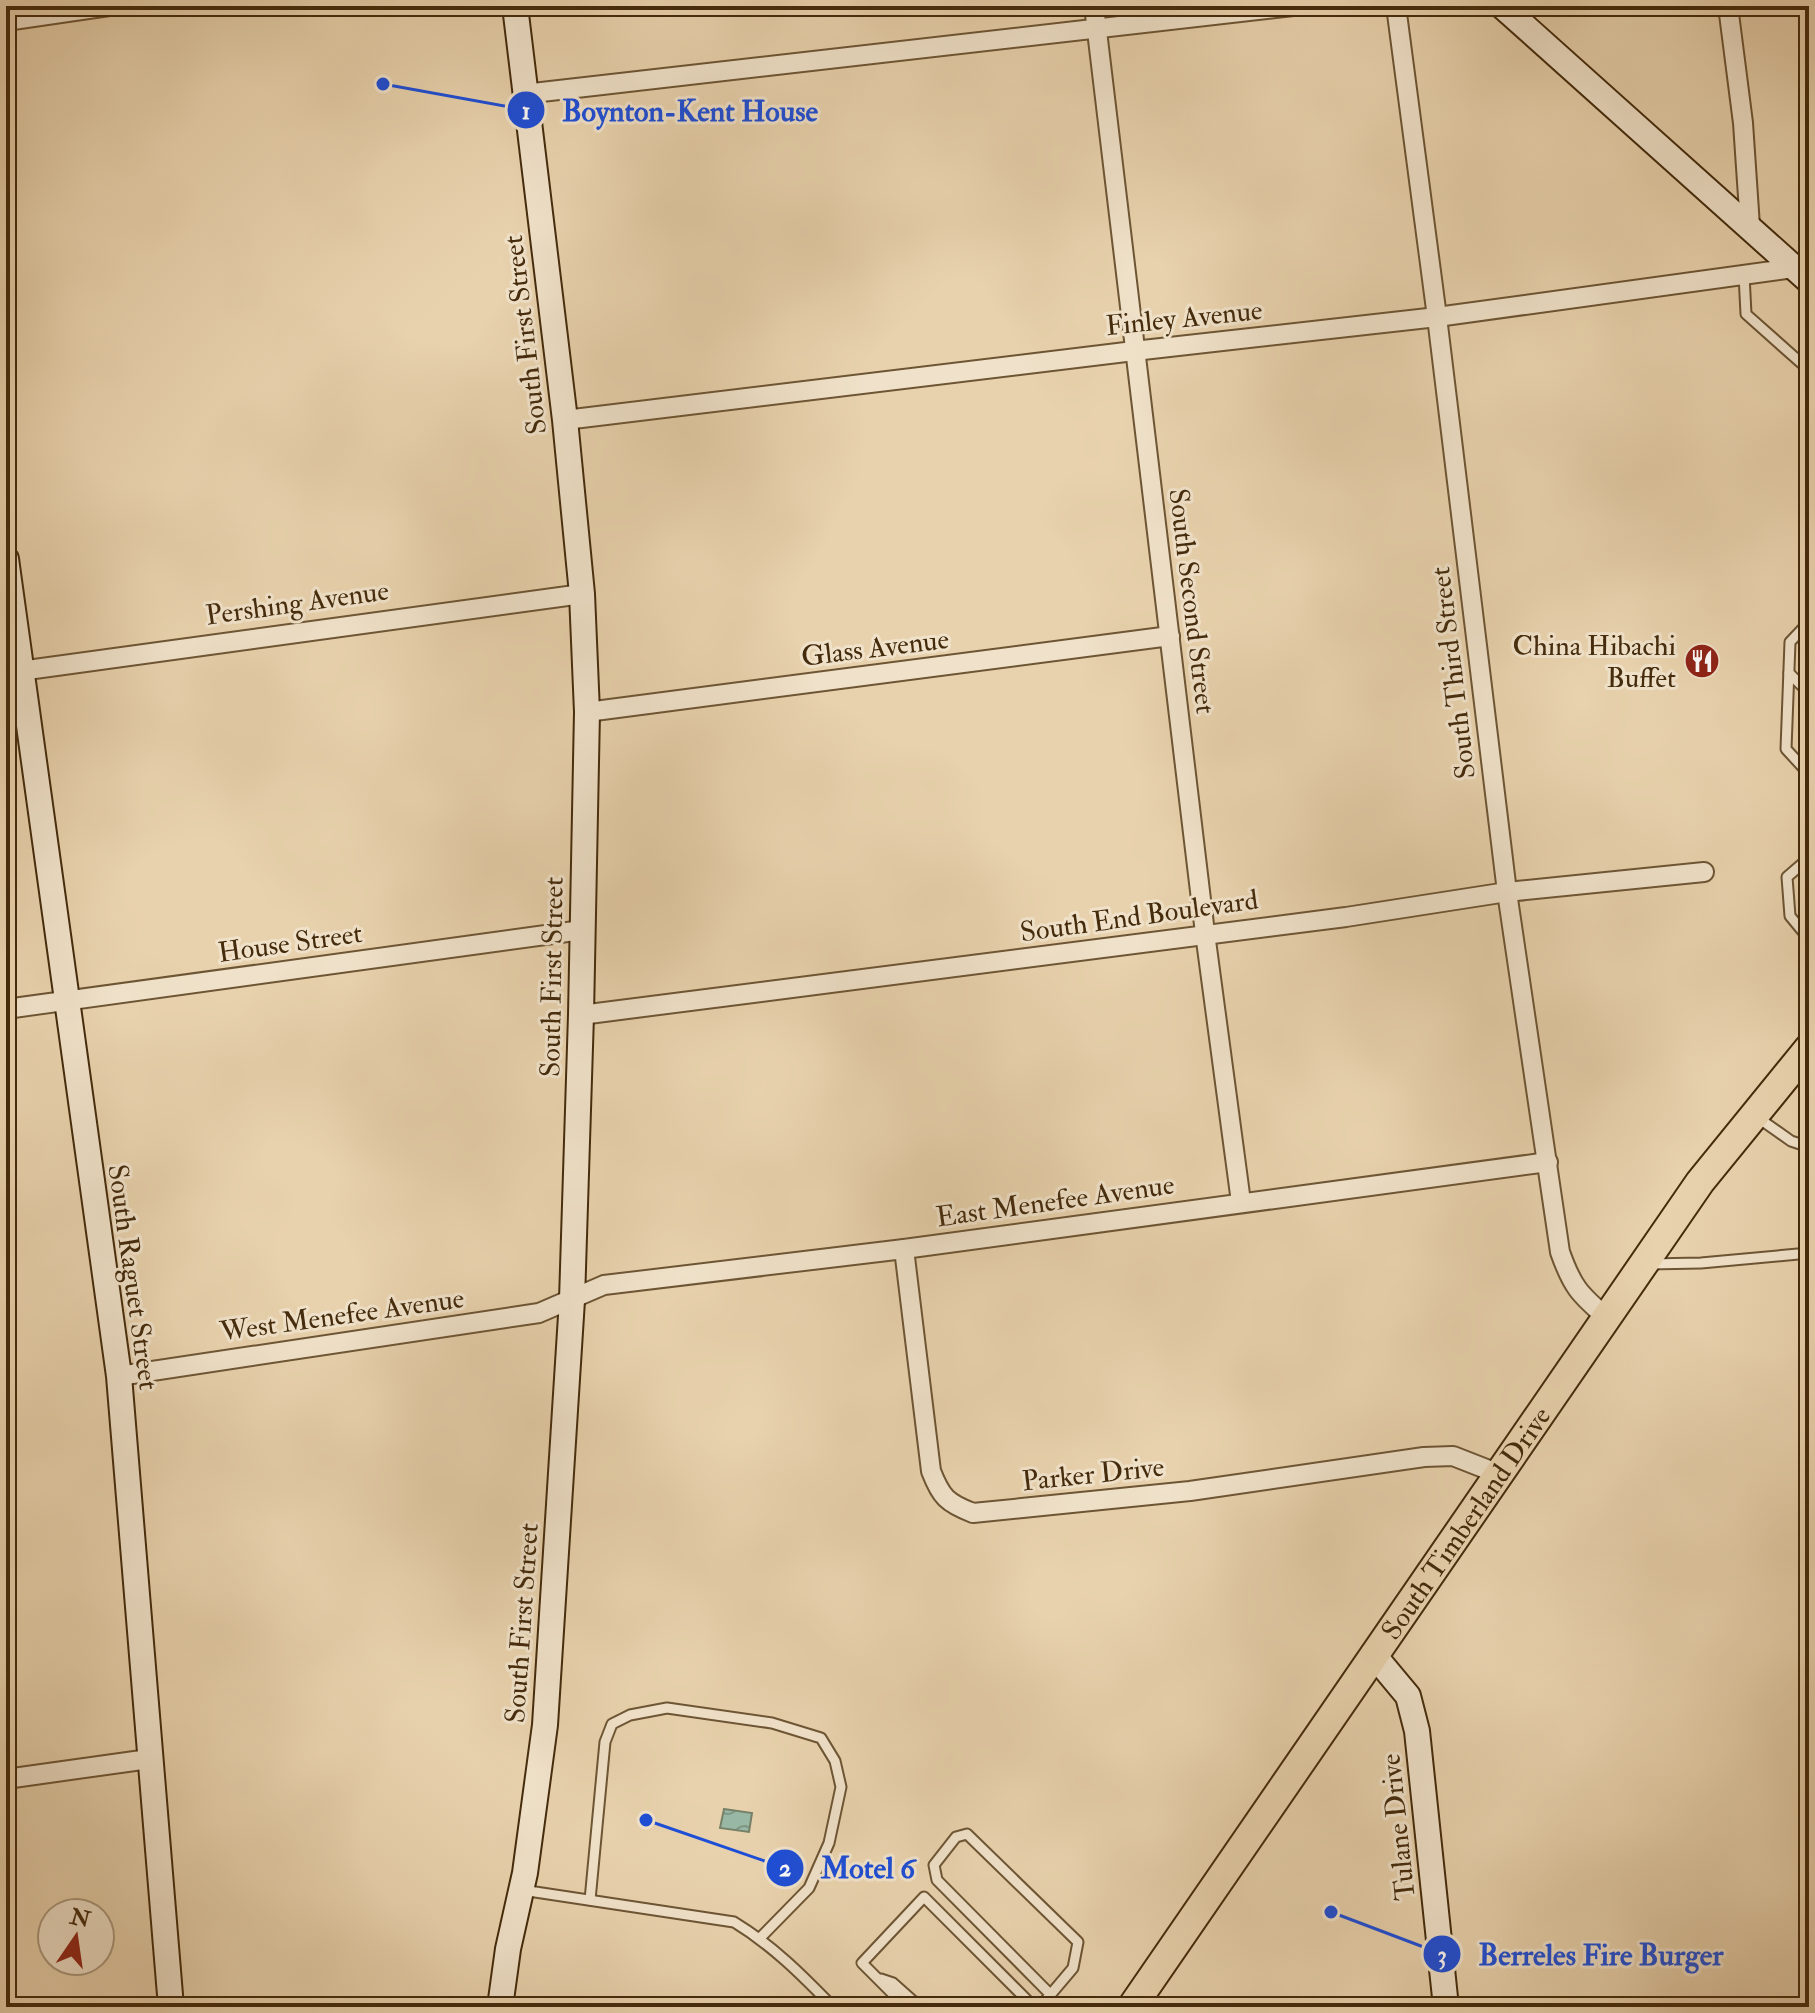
<svg xmlns="http://www.w3.org/2000/svg" width="1815" height="2013" viewBox="0 0 1815 2013" font-family="'IM FELL Double Pica',serif">
  <style>
    .water { fill: url(#water-waves); stroke: #768068; stroke-width: 2 }
    .lines { fill: none; stroke-linecap: round; stroke-linejoin: round }
    .lane-casing { stroke: #6d5534; stroke-width: 13 }
    .street-casing { stroke: #6d5534; stroke-width: 22 }
    .secondary-casing { stroke: #442b0c; stroke-width: 28 }
    .primary-casing { stroke: #442b0c; stroke-width: 32 }
    .lane { stroke: #f0e2ca; stroke-width: 9 }
    .street { stroke: #f0e2ca; stroke-width: 18 }
    .secondary { stroke: #f0e2ca; stroke-width: 24 }
    .primary { stroke: #e8d2ad; stroke-width: 28 }
    .labels { text-anchor: middle; stroke-width: 6; stroke-linejoin: round; paint-order: stroke }
    .street-label { font-size: 28px; fill: #442b0c; stroke: #f0e2ca }
    .poi-label { font-size: 28px; fill: #442b0c; stroke: #f0e2ca; text-anchor: end }
    .leader { fill: none; stroke: #1d4ed8; stroke-width: 3 }
    .callout-dot { fill: #1d4ed8; stroke: #f0e2ca; stroke-width: 3 }
    .mark-label { font-size: 24px; text-anchor: middle; font-weight: bold; fill: #fff }
    .callout-label { font-size: 30px; text-anchor: middle; font-weight: bold; fill: #1d4ed8; stroke: #f0e2ca; stroke-width: 6; stroke-linejoin: round; paint-order: stroke }
  </style>
  <defs>
    <pattern id="water-waves" width="16" height="10" patternUnits="userSpaceOnUse" patternTransform="scale(2)"><rect width="16" height="10" fill="#98b8a5"/><path d="M0 5q4-4 8 0t8 0" fill="none" stroke="#7e9685"/></pattern>
  </defs>
  <rect width="100%" height="100%" fill="#e8d2ad"/>
  <filter id="stains"><feTurbulence type="fractalNoise" baseFrequency=".0025" numOctaves="4"/><feColorMatrix values="0 0 0 0 .2 0 0 0 0 .09 0 0 0 0 .02 0 0 0 .5 -.17"/></filter>
  <radialGradient id="worn" r=".72"><stop offset=".6" stop-color="#630" stop-opacity="0"/><stop offset="1" stop-color="#630" stop-opacity=".3"/></radialGradient>
  <path class="water" d="M724,1809L752,1813L749,1832L720,1828Z"/>
  <g class="lines">
    <defs>
      <g id="lane">
        <path d="M1744,275L1746,314L1809,370"/>
        <path d="M1809,622L1790,642L1786,749L1809,774"/>
        <path d="M1789,673L1809,693"/>
        <path d="M1809,858L1787,877L1790,916L1809,939"/>
        <path d="M1757,1117L1791,1141L1809,1147"/>
        <path d="M1649,1264L1701,1263L1809,1253"/>
        <path d="M522,1890L734,1922C772,1945 802,1975 833,2007"/>
        <path d="M590,1900L605,1742L612,1724L630,1715L667,1708L772,1723L821,1738L835,1761L841,1787L829,1843L809,1888L760,1938"/>
        <path d="M881,1979L893,1983L920,2007"/>
        <path d="M906,2007L862,1963L924,1897L1034,2007"/>
        <path d="M1040,2007L1073,1968L1078,1942L967,1834L956,1837L934,1865L937,1880L1050,1994"/>
      </g>
      <g id="street">
        <path d="M1094,6L1205,933L1241,1202"/>
        <path d="M1396,6L1437,317L1507,892L1560,1252C1572,1286 1579,1294 1606,1317"/>
        <path d="M1728,6L1743,123L1750,226"/>
        <path d="M6,21L109,6"/>
        <path d="M524,94L1293,6"/>
        <path d="M565,420L1134,351L1437,317L1801,267"/>
        <path d="M20,671L582,594"/>
        <path d="M587,712L1170,636"/>
        <path d="M6,1009L582,930"/>
        <path d="M581,1015L1346,917L1507,892L1704,872"/>
        <path d="M904,1249L931,1471C941,1497 947,1503 973,1513L1190,1491L1424,1457L1453,1456L1499,1474"/>
        <path d="M119,1376L539,1313L604,1285L904,1249L1548,1162"/>
        <path d="M6,1779L149,1759"/>
      </g>
      <g id="secondary">
        <path d="M1502,6L1809,281"/>
        <path d="M6,559L119,1376L171,2007"/>
        <path d="M1373,1654L1408,1696L1417,1731L1446,2007"/>
        <path d="M500,2007L508,1949L525,1873L545,1725L572,1300L581,1015L587,712L582,594L565,420L515,6"/>
      </g>
      <g id="primary">
        <path id="s1" d="M1132,2007L1700,1182L1809,1048"/>
      </g>
    </defs>
    <use href="#lane" class="lane-casing"/>
    <use href="#street" class="street-casing"/>
    <use href="#secondary" class="secondary-casing"/>
    <use href="#primary" class="primary-casing"/>
    <use href="#lane" class="lane"/>
    <use href="#street" class="street"/>
    <use href="#secondary" class="secondary"/>
    <use href="#primary" class="primary"/>
  </g>
  <defs>
    <symbol id="restaurant-disc" viewBox="-11 -11 22 22"><circle r="9.5" fill="#8f2418" stroke="#f0e2ca"/><path d="M-5-6h1v4h1v-4h1v4h1v-4h1v5L-1.5 .5V6h-2V.5L-5-1ZM5-6V6H3V1.5H1.5Q1.5-4 5-6Z" fill="#fff"/></symbol>
  </defs>
  <g fill-rule="evenodd">
    <use href="#restaurant-disc" x="1682" y="641" width="40" height="40"/>
  </g>
  <g class="labels">
    <g class="street-label">
      <text transform="translate(1184 317) rotate(-6)" y="10">Finley Avenue</text>
      <text transform="translate(524 335) rotate(-97)" y="10">South First Street</text>
      <text transform="translate(1193 601) rotate(83)" y="10">South Second Street</text>
      <text transform="translate(297 602) rotate(-8)" y="10">Pershing Avenue</text>
      <text transform="translate(875 647) rotate(-7)" y="10">Glass Avenue</text>
      <text transform="translate(1452 673) rotate(-97)" y="10">South Third Street</text>
      <text transform="translate(1139 915) rotate(-8)" y="10">South End Boulevard</text>
      <text transform="translate(290 942) rotate(-8)" y="10">House Street</text>
      <text transform="translate(551 977) rotate(-89)" y="10">South First Street</text>
      <text transform="translate(1055 1200) rotate(-8)" y="10">East Menefee Avenue</text>
      <text transform="translate(134 1277) rotate(82)" y="10">South Raguet Street</text>
      <text transform="translate(342 1314) rotate(-8)" y="10">West Menefee Avenue</text>
      <text transform="translate(1093 1473) rotate(-6)" y="10">Parker Drive</text>
      <text dy="10" stroke="none"><textPath href="#s1" startOffset="588">South Timberland Drive</textPath></text>
      <text transform="translate(521 1623) rotate(-86)" y="10">South First Street</text>
      <text transform="translate(1397 1827) rotate(-96)" y="10">Tulane Drive</text>
    </g>
    <g class="poi-label">
      <text x="1676" y="655">China Hibachi<tspan x="1676" dy="32">Buffet</tspan></text>
    </g>
  </g>
  <path class="leader" d="M383 84L526 110M646 1820L785 1868M1331 1912L1442 1954"/>
  <g class="callout-dot">
    <circle cx="383" cy="84" r="8"/>
    <circle cx="646" cy="1820" r="8"/>
    <circle cx="1331" cy="1912" r="8"/>
    <circle cx="526" cy="110" r="20"/>
    <circle cx="785" cy="1868" r="20"/>
    <circle cx="1442" cy="1954" r="20"/>
  </g>
  <g class="mark-label">
    <text x="526" y="119">1</text>
    <text x="785" y="1876">2</text>
    <text x="1442" y="1963">3</text>
  </g>
  <g class="callout-label">
    <text x="690" y="121">Boynton-Kent House</text>
    <text x="868" y="1878">Motel 6</text>
    <text x="1601" y="1965">Berreles Fire Burger</text>
  </g>
  <rect width="1815" height="2013" fill="none" stroke="#e8d2ad" stroke-width="32"/>
  <rect x="8" y="8" width="1799" height="1997" fill="none" stroke="#442b0c" stroke-width="4"/>
  <rect x="16" y="16" width="1783" height="1981" fill="none" stroke="#442b0c" stroke-width="2"/>
  <g transform="translate(76 1937) rotate(13)"><circle r="38" fill="#f0e2ca" stroke="#ab997e" stroke-width="2"/>
  <path d="M0-6L14 30L0 20L-14 30Z" fill="#8f2418"/>
  <text y="-12" font-size="22" font-weight="bold" text-anchor="middle" fill="#442b0c">N</text>
  </g>
  <rect width="100%" height="100%" filter="url(#stains)"/>
  <rect width="100%" height="100%" fill="url(#worn)"/>
</svg>
